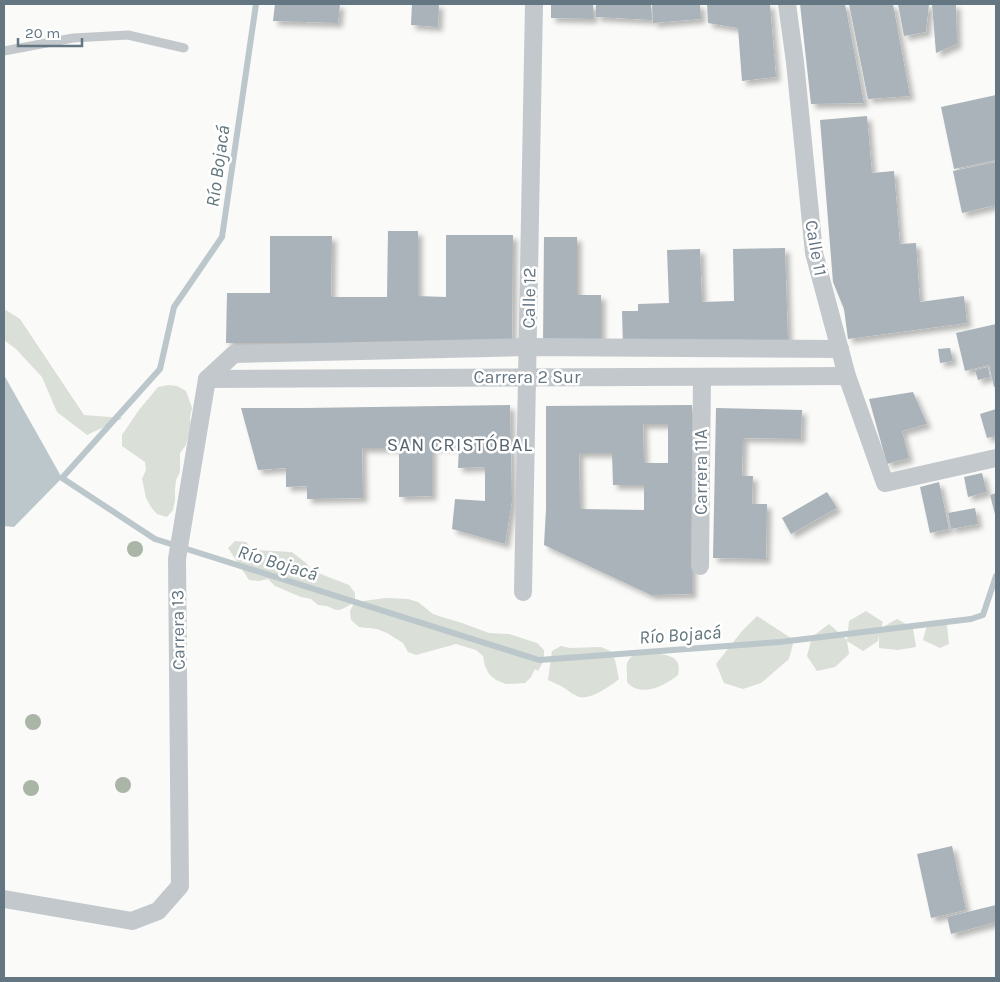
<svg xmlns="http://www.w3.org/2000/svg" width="1000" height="982" viewBox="0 0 1000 982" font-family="Karla,sans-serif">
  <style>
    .green { fill: #dadfd7 }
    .water { fill: #bbc7cb }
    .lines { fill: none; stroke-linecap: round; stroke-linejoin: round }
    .stream { stroke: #bbc7cb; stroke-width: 6 }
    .building { fill: #aab3b9; fill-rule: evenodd; filter: url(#shadow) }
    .service { stroke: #c3c8cc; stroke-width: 9 }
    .minor { stroke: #c3c8cc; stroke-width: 18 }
    .tree { fill: #aab4a7 }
    .labels { text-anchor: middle; stroke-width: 5; stroke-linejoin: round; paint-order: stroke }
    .street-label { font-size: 18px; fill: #657683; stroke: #fff }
    .water-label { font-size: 19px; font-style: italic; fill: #60757c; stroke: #fff }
    .neighbourhood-label { font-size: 19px; letter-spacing: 1px; fill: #57646e; stroke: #fff }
  </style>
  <defs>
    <filter id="shadow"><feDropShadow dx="4.5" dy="4.5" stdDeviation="2.5" flood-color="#0004"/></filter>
  </defs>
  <rect width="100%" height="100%" fill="#fafaf8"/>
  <g class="green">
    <path d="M4,309L20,319L84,415L123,418L87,435L57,412L42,377L16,349L4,340Z"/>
    <path d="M168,385L177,386L186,391L192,408L190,417L191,427L186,445L180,453V472L176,480L175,490V500L173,510L167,517L157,514L151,507L146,498L142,479L146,470L145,462L122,446V435L139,410L158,387Z"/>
    <path d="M235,541L246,542L253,550L292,552L306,563L313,571L349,585L355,593V602L386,598L408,599L418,602L433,614L442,617L462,623L489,633L509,634L537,643L544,650V660L538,671L535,669L531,677L525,683L506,684L496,680L489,674L485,666L483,656L476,650L456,644L416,655L408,652L403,643L387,633L377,629L359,627L351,620L350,611L354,603L340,610H336L327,606L318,605L311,599L301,597L275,586L268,579L259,581L249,580L228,548Z"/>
    <path d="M866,611L883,622L881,628L897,619L913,628L916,647L898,650L879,648V635L878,641L863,651L847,641L849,654L835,667L817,671L807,656L812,637L829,624L847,640L849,621Z"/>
    <path d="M757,616L794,640L789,659L761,683L743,689L724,683L716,664L742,631Z"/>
    <path d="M928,621L947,625L949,644L940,648L923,640Z"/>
    <path d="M561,646L570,648L601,647L610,651L615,660L619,679C611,686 590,700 579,697C574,695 570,692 566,689C560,685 554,683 548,680L552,651Z"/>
    <path d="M639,652C650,655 672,651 678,663C679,667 679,671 678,675C665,686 640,698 627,682C628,665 622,661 639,652Z"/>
  </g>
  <path class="water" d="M4,375L62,478L14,527L4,526Z"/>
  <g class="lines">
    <path class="stream" d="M256,4L222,237L174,307L160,369L62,478L155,539L539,660L780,642L971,619L983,615L996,576"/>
  </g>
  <g class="building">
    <path d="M275,4H340L338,23L273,21Z"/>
    <path d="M412,4H439L438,27L411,25Z"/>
    <path d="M551,4H593V19L551,18Z"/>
    <path d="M596,4H651L652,20L596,17Z"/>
    <path d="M652,4H700L701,19L653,23Z"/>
    <path d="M707,4H770L776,77L742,81L738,28L708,23Z"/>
    <path d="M800,4H845L864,103L811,104Z"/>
    <path d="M849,4H893L910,96L868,99Z"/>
    <path d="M898,4H929L926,32L904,36Z"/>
    <path d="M932,4H956L957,44L936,53Z"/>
    <path d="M996,95V160L954,169L941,107Z"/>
    <path d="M867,116L872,173L894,171L900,244L916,243L920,302L964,296L967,323L848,339L844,309L833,282L820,120Z"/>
    <path d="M996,162V205L962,213L953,171Z"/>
    <path d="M388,231H418V296L446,297V235H513L512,343H226L227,293H270V236H332L331,297H387Z"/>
    <path d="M544,237H577V295H601V345H543Z"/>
    <path d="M785,248L788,341L623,347L622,311H638V304L669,303L667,250L700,249L702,302L734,301L733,249Z"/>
    <path d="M996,324V386L994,387L989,365L965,371L956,333Z"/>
    <path d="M950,348L953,361L940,363L938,349Z"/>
    <path d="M988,367L990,377L978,380L975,370Z"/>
    <path d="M913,392L927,424L902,431L909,458L887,464L869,399Z"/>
    <path d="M510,405L512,501L505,544L452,529L455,499L485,501V467L458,468L459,447H432V496L399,497V448H362L363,498L307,499V486L286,487V468L258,470L241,408H306Z"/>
    <path d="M692,405V594L651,595L544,545L546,509V406ZM643,424H668V463H644ZM579,453H612L613,485H644V510L580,509Z"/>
    <path d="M716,408L802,410L801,439L743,438L742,476H753L752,504H767L766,559L713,558Z"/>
    <path d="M996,409V436L987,438L980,414Z"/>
    <path d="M982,473L987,492L968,497L964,477Z"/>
    <path d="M939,482L949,529L930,533L920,487Z"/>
    <path d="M827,492L837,508L791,534L782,518Z"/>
    <path d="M996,493V518L990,495Z"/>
    <path d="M975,508L978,524L951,529L948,513Z"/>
    <path d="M952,846L966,910L931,918L917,854Z"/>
    <path d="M996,905V922L951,934L947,917Z"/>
  </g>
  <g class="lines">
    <path class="service" d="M4,51L73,38L128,35L184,48"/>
    <g class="minor">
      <path d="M787,4L795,62L814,253L847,376L885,483L996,458"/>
      <path d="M207,379L847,376"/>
      <path d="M700,566L702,377"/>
      <path d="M523,592L534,4"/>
      <path d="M4,899L132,921L158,911L180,886L177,559L207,379L234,354L528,347L840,349"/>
    </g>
  </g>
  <g class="tree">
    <circle cx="135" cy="549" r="8"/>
    <circle cx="33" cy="722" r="8"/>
    <circle cx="123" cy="785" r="8"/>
    <circle cx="31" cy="788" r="8"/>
  </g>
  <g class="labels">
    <g class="street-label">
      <text transform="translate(816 248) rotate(80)" y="6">Calle 11</text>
      <text transform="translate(529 298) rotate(-89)" y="6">Calle 12</text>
      <text x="527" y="383">Carrera 2 Sur</text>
      <text transform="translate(701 472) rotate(-90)" y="6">Carrera 11A</text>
      <text transform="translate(178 630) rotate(-91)" y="6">Carrera 13</text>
    </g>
    <g class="water-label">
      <text transform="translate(217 166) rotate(-82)" y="7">Río Bojacá</text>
      <text transform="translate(278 562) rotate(17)" y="7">Río Bojacá</text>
      <text transform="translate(680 634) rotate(-4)" y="7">Río Bojacá</text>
    </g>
    <g class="neighbourhood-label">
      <text x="460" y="451">SAN CRISTÓBAL</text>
    </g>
  </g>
  <rect width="1000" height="982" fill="none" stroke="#657683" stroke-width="10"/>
  <path d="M18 38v8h64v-8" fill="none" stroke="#657683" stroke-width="2.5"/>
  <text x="25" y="38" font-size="15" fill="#657683" stroke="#ffffff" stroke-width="4" paint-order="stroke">20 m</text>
</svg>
